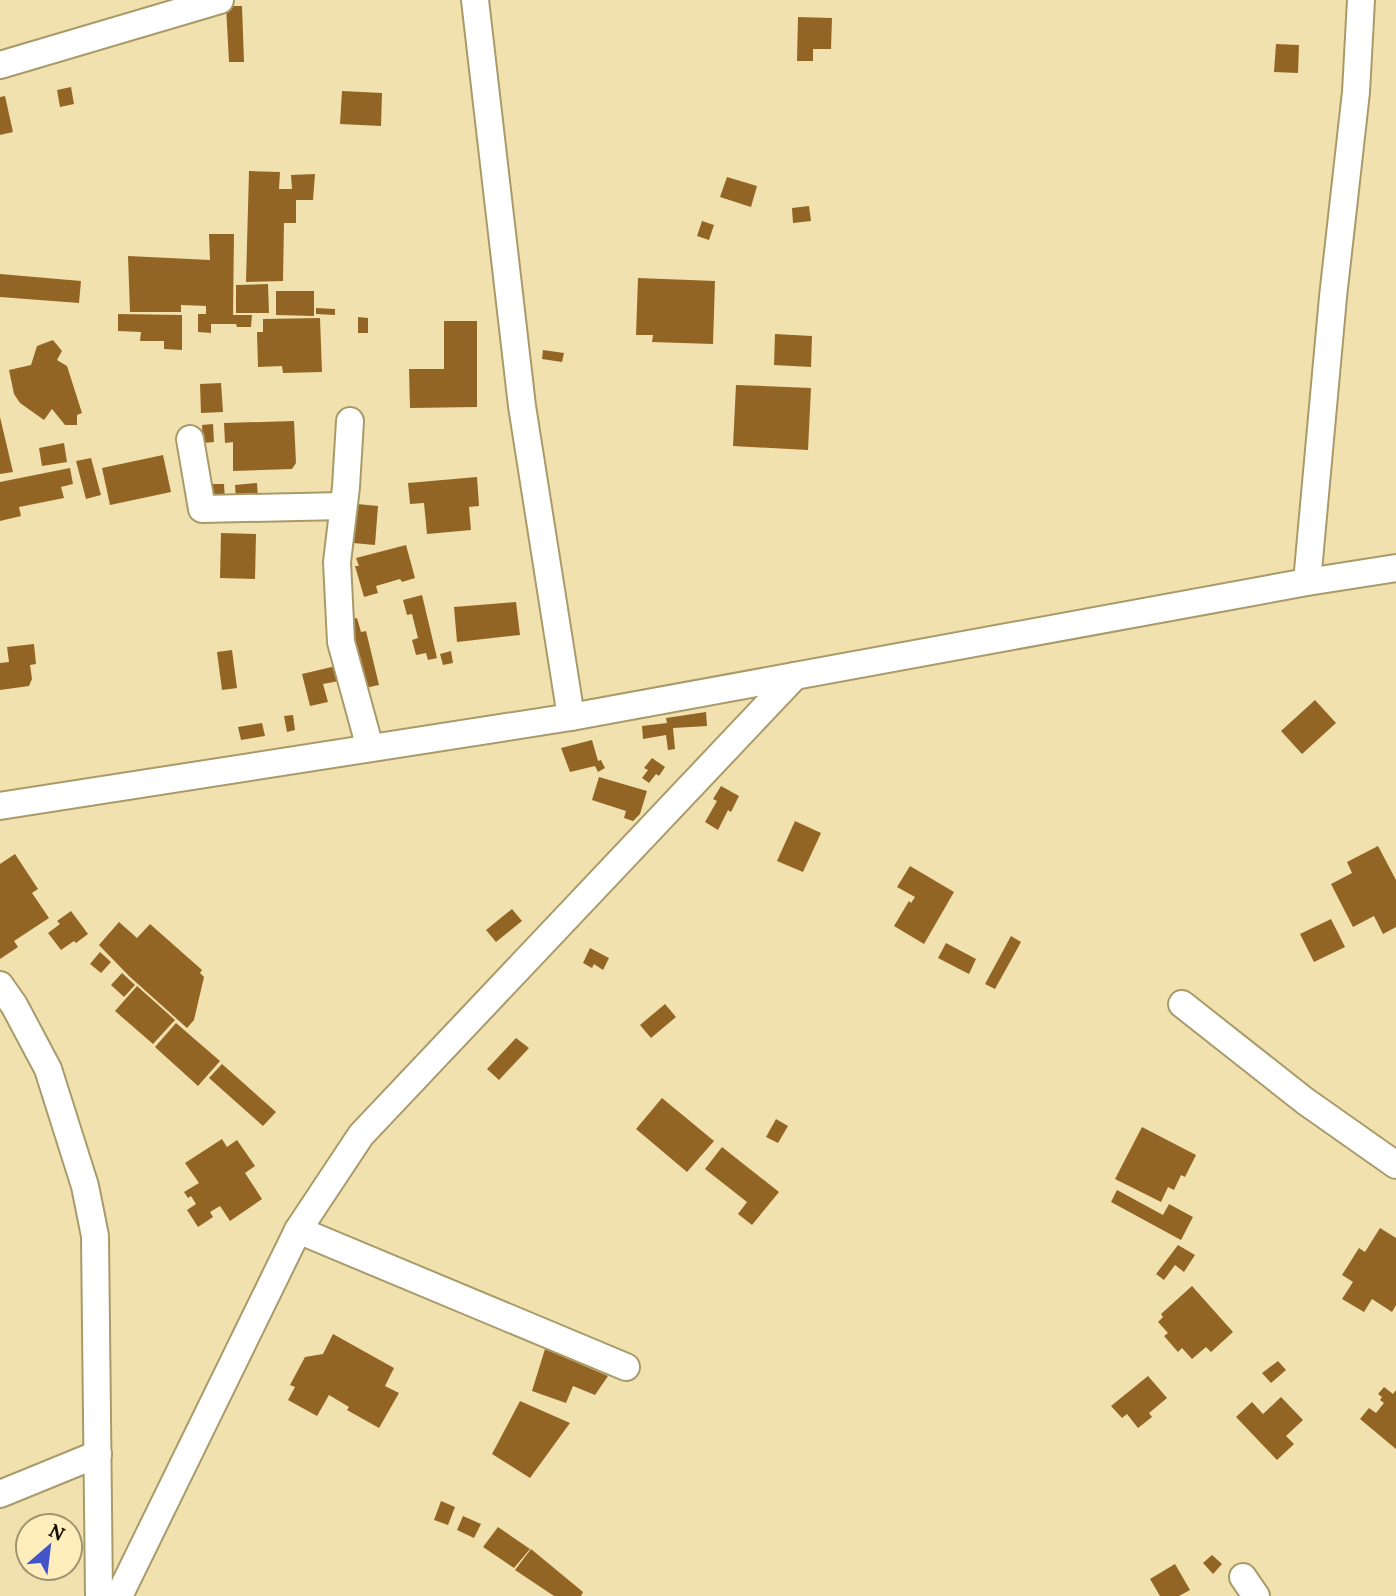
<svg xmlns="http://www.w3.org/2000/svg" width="1396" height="1596" viewBox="0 0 1396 1596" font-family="Lora,serif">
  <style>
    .building { fill: #936524 }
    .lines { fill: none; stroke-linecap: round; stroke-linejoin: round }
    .minor-casing { stroke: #a99a6a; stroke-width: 30 }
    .minor { stroke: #fff; stroke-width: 26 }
  </style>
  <rect width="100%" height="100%" fill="#f1e1af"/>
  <g class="building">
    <path d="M226,6H242L244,62H229Z"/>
    <path d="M798,17L832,18L831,49H813V61H797Z"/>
    <path d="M1276,44L1299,45L1298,73L1274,72Z"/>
    <path d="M71,87L74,104L60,107L57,90Z"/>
    <path d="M342,91L382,93L381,126L340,124Z"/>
    <path d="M5,96L13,132L0,135V97Z"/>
    <path d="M249,171L280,172L279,189H292L291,175L315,174L313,200H296V223H284L283,281L246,282Z"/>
    <path d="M727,177L757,186L751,207L720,197Z"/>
    <path d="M809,206L811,221L793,223L792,208Z"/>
    <path d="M702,221L714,225L709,240L697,236Z"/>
    <path d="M209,234H234L233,315H252L251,327H237L236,324H211V333L198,332V314H206V306L181,305V312H130L128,256L210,260Z"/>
    <path d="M0,274L81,281L79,303L0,297Z"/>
    <path d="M638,278L715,281L713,344L652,342L653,335H636Z"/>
    <path d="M268,284L269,313H236V285Z"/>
    <path d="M276,291H314V316L276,315Z"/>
    <path d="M316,308L335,309V315L316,314Z"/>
    <path d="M118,314L182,315V350L164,349V341H140L141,332L118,331Z"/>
    <path d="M358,317L368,318V333H358Z"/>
    <path d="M320,318L322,372L283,373L282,366L258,367L257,332H263V319Z"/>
    <path d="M444,321H477V407L410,408L409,369H444Z"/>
    <path d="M775,334L812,336L811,367L774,365Z"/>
    <path d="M53,340L62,351L57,360L67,366L82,413L77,415V425H65L52,409L44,420L20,403L14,394L9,370L31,365L37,346Z"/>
    <path d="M543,350L564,353L562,362L542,359Z"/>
    <path d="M221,383L223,412L201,413L200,384Z"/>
    <path d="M736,385L811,388L808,450L733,446Z"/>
    <path d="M0,417L13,472L0,474Z"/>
    <path d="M294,421L296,463L292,469L233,471V442L225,443L224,423Z"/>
    <path d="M213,424L214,442L203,443L202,425Z"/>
    <path d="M64,443L67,462L42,466L39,448Z"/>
    <path d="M163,455L171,492L110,505L102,468Z"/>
    <path d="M91,458L101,495L86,499L76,461Z"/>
    <path d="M70,468L73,484L61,487L64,498L19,507L21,516L0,521V482Z"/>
    <path d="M477,477L479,506L469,507L471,530L427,534L424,503L410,504L408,483Z"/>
    <path d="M257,483L258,499L236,500L235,485Z"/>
    <path d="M205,484H224L225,500H205Z"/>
    <path d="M357,504L378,506L375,545L353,543Z"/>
    <path d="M221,533L256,534L255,579L220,578Z"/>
    <path d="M406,545L415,578L402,582L400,579L376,586L378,593L364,597L355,566H359L356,558Z"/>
    <path d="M422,595L437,658L428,660L426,653L416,655L412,640L418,638L412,614L407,615L403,600Z"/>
    <path d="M516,602L520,635L457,642L454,607Z"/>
    <path d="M357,618L361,632L366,631L379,685L365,688L347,620Z"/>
    <path d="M34,644L36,664L30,665L32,679L29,686L0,690V663L9,662L7,647Z"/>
    <path d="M232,650L237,688L222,690L217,652Z"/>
    <path d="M451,651L453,663L443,665L440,654Z"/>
    <path d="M336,666L339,681L323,684L328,702L310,706L302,674Z"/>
    <path d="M1315,700L1336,723L1302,754L1281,731Z"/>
    <path d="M706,712L707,726L673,728L675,749L668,750L666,735L643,739L642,726L667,723L666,718Z"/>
    <path d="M293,715L295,730L287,732L284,716Z"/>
    <path d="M262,723L265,736L241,740L238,727Z"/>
    <path d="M592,740L598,761L601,760L605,768L598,772L595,766L570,772L561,748Z"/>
    <path d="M652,758L665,767L659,776L656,774L649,783L642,778L648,770L644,768Z"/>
    <path d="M599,777L647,791L640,814L633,821L624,818L626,811L592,800Z"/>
    <path d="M721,786L739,796L731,812L728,810L718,830L705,822L717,801L713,799Z"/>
    <path d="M795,821L821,833L803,872L777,861Z"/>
    <path d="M1378,846L1396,880V927L1383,934L1374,916L1353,927L1331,884L1352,873L1347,862Z"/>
    <path d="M15,854L38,889L32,893L49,918L14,941L18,947L0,959V864Z"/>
    <path d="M910,866L954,892L924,944L894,926L909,901L911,903L915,897L897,887Z"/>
    <path d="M512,909L522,921L496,942L486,930Z"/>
    <path d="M71,911L88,934L76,943L74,941L61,950L48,933L60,924L57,921Z"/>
    <path d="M1331,919L1345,947L1314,962L1300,934Z"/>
    <path d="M119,922L137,938L150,924L202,970L200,973L204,977L194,1020L187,1028L129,976L99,945Z"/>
    <path d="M1011,936L1021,942L995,989L985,984Z"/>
    <path d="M946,943L976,959L969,974L938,958Z"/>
    <path d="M590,948L609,958L603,970L594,964L592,968L583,963Z"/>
    <path d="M100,952L111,962L101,973L90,964Z"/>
    <path d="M122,973L135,985L124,997L111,985Z"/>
    <path d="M137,986L175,1020L153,1044L115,1011Z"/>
    <path d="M665,1004L676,1017L651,1038L640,1025Z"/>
    <path d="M176,1023L220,1061L198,1086L155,1047Z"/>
    <path d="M516,1038L529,1048L499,1080L487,1069Z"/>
    <path d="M222,1064L276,1112L263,1126L209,1078Z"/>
    <path d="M662,1098L714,1141L687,1172L636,1129Z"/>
    <path d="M776,1119L788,1126L778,1143L766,1137Z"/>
    <path d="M1142,1127L1196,1155L1185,1177L1181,1175L1174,1190L1168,1187L1161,1202L1115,1179Z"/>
    <path d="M222,1139L227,1147L237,1140L255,1166L245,1173L262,1199L230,1221L220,1206L210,1212L213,1217L198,1227L187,1210L196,1204L191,1196L188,1198L184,1192L199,1183L185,1163Z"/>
    <path d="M722,1147L779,1192L752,1225L738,1214L747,1202L705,1169Z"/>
    <path d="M1117,1190L1163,1215L1169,1204L1193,1217L1181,1240L1111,1202Z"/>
    <path d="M1380,1228L1396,1238V1305L1392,1312L1372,1299L1364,1312L1342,1299L1353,1282L1342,1275L1359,1248L1365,1252Z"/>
    <path d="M1178,1245L1195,1255L1184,1272L1175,1265L1164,1280L1156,1274Z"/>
    <path d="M1192,1286L1233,1332L1211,1352L1206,1347L1192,1359L1182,1348L1178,1352L1164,1336L1168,1333L1158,1322L1163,1317L1161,1314Z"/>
    <path d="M333,1334L394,1368L385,1386L399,1393L379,1428L347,1410L349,1407L329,1395L317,1416L288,1400L295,1387L290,1385L305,1357L323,1354Z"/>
    <path d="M545,1349L608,1376L595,1395L573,1386L566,1403L532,1391Z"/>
    <path d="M1278,1361L1286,1370L1271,1383L1262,1373Z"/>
    <path d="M1148,1376L1167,1398L1149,1413L1152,1417L1138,1428L1127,1414L1122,1418L1111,1406Z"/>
    <path d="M1384,1387L1393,1394L1396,1390V1449L1360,1419L1369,1408L1376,1413L1384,1403L1380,1400L1382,1397L1378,1394Z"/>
    <path d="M1281,1397L1303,1420L1286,1436L1294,1444L1277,1460L1236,1417L1252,1402L1263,1414Z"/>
    <path d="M520,1401L570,1423L530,1478L492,1454Z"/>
    <path d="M441,1501L455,1507L448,1525L434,1520Z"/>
    <path d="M463,1516L481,1524L474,1538L457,1530Z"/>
    <path d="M498,1527L530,1549L514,1568L483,1547Z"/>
    <path d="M531,1549L583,1592L581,1596H554L515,1570Z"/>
    <path d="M1212,1555L1222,1564L1213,1574L1203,1563Z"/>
    <path d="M1175,1564L1190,1590L1179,1596H1160L1150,1579Z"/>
  </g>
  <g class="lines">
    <defs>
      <g id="minor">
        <path d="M475,0L522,406L571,717"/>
        <path d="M0,65L220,0"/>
        <path d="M350,421L346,487L337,562L341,642L370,748"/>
        <path d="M190,439L202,509L343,506"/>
        <path d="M1307,582L1333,297L1356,92L1361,0"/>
        <path d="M0,806L571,717L1307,582L1396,568"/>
        <path d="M0,985L14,1005L48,1069L85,1186L95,1236L99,1596"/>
        <path d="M1182,1004L1305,1101L1396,1165"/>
        <path d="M298,1230L626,1367"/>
        <path d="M0,1494L98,1454"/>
        <path d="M1243,1577L1256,1596"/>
        <path d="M119,1596L298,1230L361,1135L795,676"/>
      </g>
    </defs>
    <use href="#minor" class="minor-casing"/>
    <use href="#minor" class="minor"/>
  </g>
  <g transform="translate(49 1547) rotate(28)"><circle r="33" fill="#ffeebc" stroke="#a09471" stroke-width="2"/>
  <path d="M0-5L12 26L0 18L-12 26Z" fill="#4254c7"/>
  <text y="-10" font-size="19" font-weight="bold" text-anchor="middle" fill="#120c00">N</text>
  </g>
</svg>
